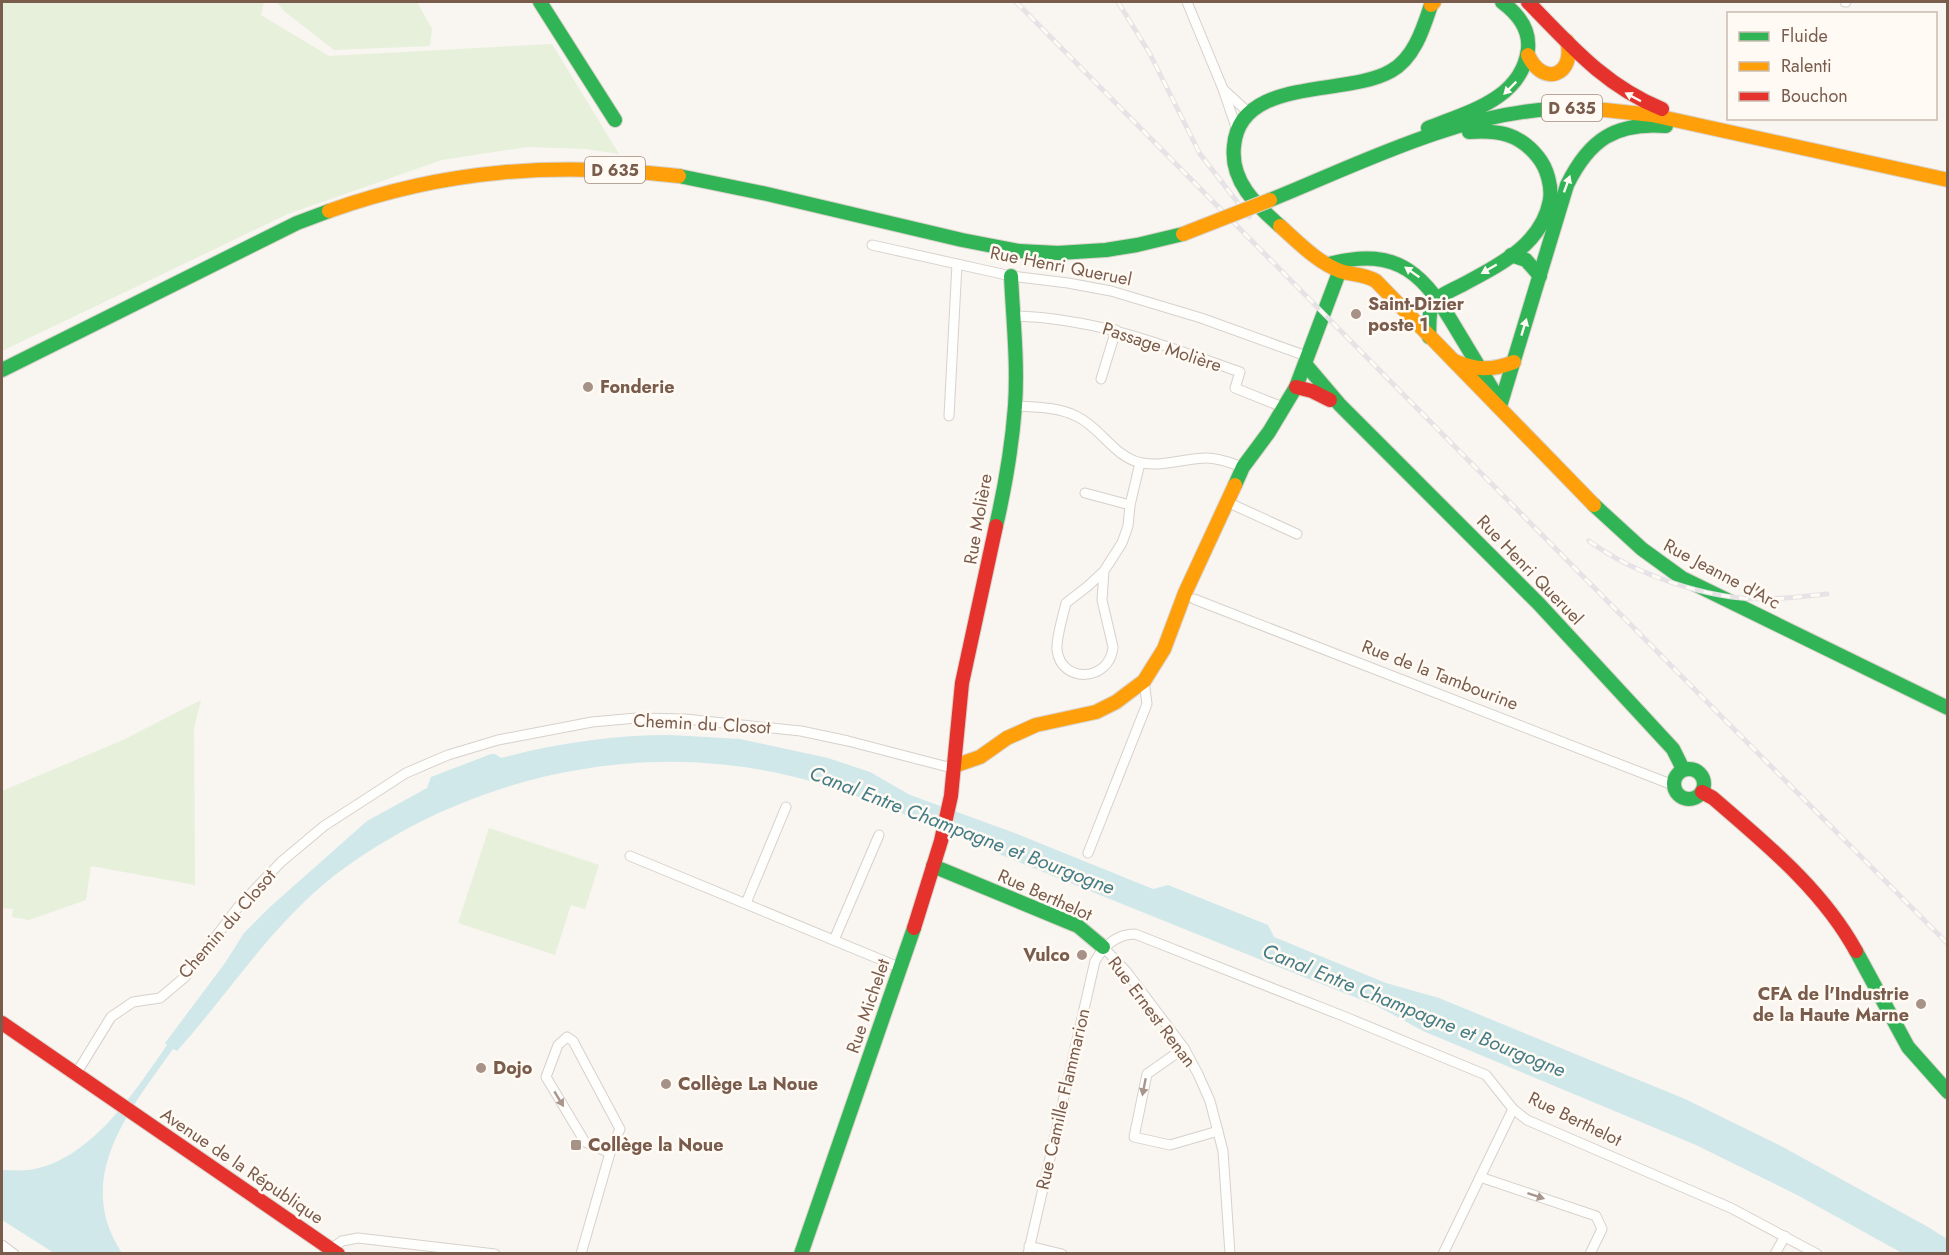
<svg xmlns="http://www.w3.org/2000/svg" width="1949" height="1255" viewBox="0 0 1949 1255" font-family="Jost,sans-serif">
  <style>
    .green { fill: #e7f0db }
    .water { fill: #d0e8ea }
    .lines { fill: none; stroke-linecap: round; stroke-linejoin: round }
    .street-casing { stroke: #d7d1cb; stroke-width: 11 }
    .fast-casing { stroke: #d9d2cb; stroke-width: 16 }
    .slow-casing { stroke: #d9d2cb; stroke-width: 16 }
    .jam-casing { stroke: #d9d2cb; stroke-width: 16 }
    .street { stroke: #fefefd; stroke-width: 9 }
    .fast { stroke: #30b455; stroke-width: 14 }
    .slow { stroke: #ff9f0a; stroke-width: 14 }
    .jam { stroke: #e5322d; stroke-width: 14 }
    .rail-casing { stroke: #e6e3e7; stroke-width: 5 }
    .rail { stroke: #fffaf3; stroke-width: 3; stroke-dasharray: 9; stroke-linecap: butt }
    .slow-bridge-casing { stroke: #dad1cc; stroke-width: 16; stroke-linecap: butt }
    .slow-bridge { stroke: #ff9f0a; stroke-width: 14 }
    .oneway { fill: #fffaf3 }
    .oneway2 { fill: #a8958b }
    .poi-dot { fill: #a69286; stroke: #fffaf3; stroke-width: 2 }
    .labels { text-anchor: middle; stroke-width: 5; stroke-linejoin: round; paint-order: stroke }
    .shield { fill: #fffaf3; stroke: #a28b7f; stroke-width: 1.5 }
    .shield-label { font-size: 16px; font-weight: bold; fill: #7a5c4d }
    .street-label { font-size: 18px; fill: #7a5c4d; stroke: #fffaf3 }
    .poi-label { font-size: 18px; font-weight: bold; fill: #7a5c4d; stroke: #fffaf3; text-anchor: start }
    .water-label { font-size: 20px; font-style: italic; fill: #437c86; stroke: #fffaf3 }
  </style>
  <rect width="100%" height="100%" fill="#f9f5f0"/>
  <g class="green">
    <path d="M2,2H264L261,15L329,56L552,44L619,154L586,149L527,147L442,160L288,214L2,351Z"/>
    <path d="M277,2H417L432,29L430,46L334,50L284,11Z"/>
    <path d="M201,700L194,728L195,885L91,866L86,900L29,920L12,917L13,909L2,908V791L123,740Z"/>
    <path d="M489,828L599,865L585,909L571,905L555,955L458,923Z"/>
  </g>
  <path class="water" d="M671,735L740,739L828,758L870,772L910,795L1012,832L1153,889L1168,885L1268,925L1274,937L1386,983L1439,998L1685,1099L1781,1146L1928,1227L1947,1239L1948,1253H1902L1799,1196L1696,1145L1423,1031L1377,1006C1261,960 1146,914 1031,867C958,838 886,803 810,781C648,735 468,774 335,875C272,924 230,992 177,1051L173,1049C130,1110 72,1178 122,1253H54L2,1220V1170C11,1170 20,1171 29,1170C91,1161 135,1091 167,1045L165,1043L225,963L244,933L270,907L367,821L427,788L431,777L491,754H495L501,758C557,743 613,735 671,735Z"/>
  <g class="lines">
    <defs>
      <g id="street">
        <path d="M1187,2L1223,89L1237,130"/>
        <path d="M1845,2H1846"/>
        <path d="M1224,90L1249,113"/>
        <path d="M872,245L1011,276L1068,283L1111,291L1201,318L1309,357"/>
        <path d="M1013,316C1095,318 1164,345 1240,372L1235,388L1285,408"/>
        <path d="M1101,379L1116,330"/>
        <path d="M1015,406C1036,407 1059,407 1078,417C1102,429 1115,458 1142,463C1164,467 1185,458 1207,458C1219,458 1231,463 1243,467"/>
        <path d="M949,416L957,264"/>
        <path d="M1085,493L1130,505"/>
        <path d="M1227,502L1297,534"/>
        <path d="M1104,571L1088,586L1066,603C1063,616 1056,638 1057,650C1061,684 1110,682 1113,647L1102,600L1104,571L1122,543L1128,526L1130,505L1140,463"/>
        <path d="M1194,599L1673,785"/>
        <path d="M1088,853L1147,704L1144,681"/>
        <path d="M630,856L901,968"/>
        <path d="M746,903L786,807"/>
        <path d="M834,940L879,835"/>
        <path d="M1103,947L1126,971L1184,1048L1198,1074L1210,1101L1223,1151L1230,1254"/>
        <path d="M1184,1048L1147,1074L1134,1137L1170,1145L1218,1131"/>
        <path d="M76,1074L111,1017L133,1002L160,998L185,977L239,906L281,862L324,826L406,773L448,755L498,740L592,722L636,718L685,719L801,731L848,741L948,767L954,766"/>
        <path d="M1480,1177L1596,1216L1602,1229L1590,1254"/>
        <path d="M2,1245L14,1254"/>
        <path d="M1029,1246L1062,1254"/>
        <path d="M331,1249L342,1241L358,1238L495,1254"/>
        <path d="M581,1254L610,1153L620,1129L573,1041L567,1037L558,1045L546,1077L585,1142L610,1153"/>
        <path d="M1028,1254L1095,961C1104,946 1116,934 1135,934L1343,1016L1486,1075L1513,1109L1527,1120L1731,1208L1817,1254"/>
        <path d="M1443,1254L1513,1109"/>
        <path d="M1775,1254L1785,1236"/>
      </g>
      <g id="fast">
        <path d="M540,2L615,120"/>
        <path d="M1428,128C1468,112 1522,99 1528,49C1530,29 1517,13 1502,2"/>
        <path d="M679,176L767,194L962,240L1019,251L1058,253L1106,250L1137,245L1183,234"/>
        <path d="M1270,200C1359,164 1456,114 1553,109"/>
        <path d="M1280,226C1256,205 1230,181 1234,146C1240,76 1346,97 1391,71C1415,58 1424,26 1432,2"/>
        <path d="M1511,255L1526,260L1540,276"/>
        <path d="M1329,264C1400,245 1425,276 1458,332C1472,355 1485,377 1499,400"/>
        <path d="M1429,337C1430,325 1427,307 1438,298C1445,293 1454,289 1462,285C1499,265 1542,245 1550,200C1552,186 1547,168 1538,157C1519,133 1498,130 1469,132"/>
        <path d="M1306,365L1340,405L1539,604L1673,749L1683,769"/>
        <path d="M2,370L297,223L329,211"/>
        <path d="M1501,403L1567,185C1589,140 1615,122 1666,126"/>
        <path d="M1235,485L1243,467L1269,432L1296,387L1340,270"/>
        <path d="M1594,505L1642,549L1682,578L1948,708"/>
        <path d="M996,526C1005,487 1012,446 1015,406C1018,363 1013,319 1011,276"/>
        <circle cx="1689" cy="784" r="15"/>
        <path d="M933,866L1078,926L1103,947"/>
        <path d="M1856,951L1908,1047L1948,1092"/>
        <path d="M801,1254L914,928"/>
      </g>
      <g id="slow">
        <path d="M1431,5L1434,2"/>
        <path d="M1528,55C1543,88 1576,75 1567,41"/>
        <path d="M1553,109L1605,110L1652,115L1948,180"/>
        <path d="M329,211C446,169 556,162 679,176"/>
        <path d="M1280,226C1298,242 1317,262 1340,271C1352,275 1365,274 1376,281L1594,505"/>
        <path d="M1454,361C1476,370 1492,371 1514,362"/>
        <path d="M954,766L980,757L1007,738L1036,725L1096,712L1116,702L1144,681L1164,649L1185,593L1235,485"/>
      </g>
      <g id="jam">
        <path d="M1528,2C1570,45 1605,86 1662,109"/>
        <path d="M1296,387L1312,391L1330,400"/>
        <path d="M1702,792L1713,798C1766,844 1822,889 1856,951"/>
        <path d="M914,928L941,841L951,796L962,683L996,526"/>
        <path d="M2,1023L338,1254"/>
      </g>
    </defs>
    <use href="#street" class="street-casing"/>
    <use href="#fast" class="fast-casing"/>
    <use href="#slow" class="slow-casing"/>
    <use href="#jam" class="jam-casing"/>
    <use href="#street" class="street"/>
    <use href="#fast" class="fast"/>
    <use href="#slow" class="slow"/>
    <use href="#jam" class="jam"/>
    <defs>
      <g id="rail">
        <path d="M1016,2L1710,705L1948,944"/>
        <path d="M1118,2L1150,54L1200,154L1249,217"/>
        <path d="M1589,541C1634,574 1706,599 1762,599C1784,599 1805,596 1827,594"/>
      </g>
    </defs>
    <use href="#rail" class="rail-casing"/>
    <use href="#rail" class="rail"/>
    <defs>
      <path id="slow-bridge" d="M1183,234L1270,200"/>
    </defs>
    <use href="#slow-bridge" class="slow-bridge-casing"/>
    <use href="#slow-bridge" class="slow-bridge"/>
  </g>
  <defs><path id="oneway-solid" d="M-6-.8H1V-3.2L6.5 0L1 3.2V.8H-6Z" transform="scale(1.5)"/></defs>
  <g class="oneway">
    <use href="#oneway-solid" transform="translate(1510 88) rotate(135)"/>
    <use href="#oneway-solid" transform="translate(1633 97) rotate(-152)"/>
    <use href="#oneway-solid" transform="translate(1567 184) rotate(-70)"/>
    <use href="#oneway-solid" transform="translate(1489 269) rotate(150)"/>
    <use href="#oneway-solid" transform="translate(1412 272) rotate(-145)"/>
    <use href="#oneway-solid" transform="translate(1524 327) rotate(-73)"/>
  </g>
  <g class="oneway2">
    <use href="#oneway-solid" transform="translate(1144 1087) rotate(101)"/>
    <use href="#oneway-solid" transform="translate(559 1099) rotate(59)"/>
    <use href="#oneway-solid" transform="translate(1536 1196) rotate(18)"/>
  </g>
  <g class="poi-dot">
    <circle cx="1356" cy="314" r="6"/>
    <circle cx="588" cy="387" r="6"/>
    <circle cx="1082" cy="955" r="6"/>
    <circle cx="1921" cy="1004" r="6"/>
    <circle cx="481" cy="1068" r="6"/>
    <circle cx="666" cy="1084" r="6"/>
    <rect x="570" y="1139" width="12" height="12" rx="3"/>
  </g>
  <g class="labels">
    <g class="shield">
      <rect x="1542" y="95" width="60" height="26" rx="4.5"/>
      <rect x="585" y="157" width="60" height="26" rx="4.5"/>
    </g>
    <g class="shield-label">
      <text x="1572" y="114">D 635</text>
      <text x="615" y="176">D 635</text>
    </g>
    <g class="street-label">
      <text transform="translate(1061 266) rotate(11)" y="6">Rue Henri Queruel</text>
      <text transform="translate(1162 347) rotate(18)" y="6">Passage Molière</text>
      <text transform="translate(978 519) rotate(-80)" y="6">Rue Molière</text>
      <text transform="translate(1530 570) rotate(46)" y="6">Rue Henri Queruel</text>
      <text transform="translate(1722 574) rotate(28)" y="6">Rue Jeanne d'Arc</text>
      <text transform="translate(1440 675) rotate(21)" y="6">Rue de la Tambourine</text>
      <text transform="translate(702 724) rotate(3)" y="6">Chemin du Closot</text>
      <text transform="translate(1045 895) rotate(24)" y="6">Rue Berthelot</text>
      <text transform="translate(227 924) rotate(-49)" y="6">Chemin du Closot</text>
      <text transform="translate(868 1006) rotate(-71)" y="6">Rue Michelet</text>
      <text transform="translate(1152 1012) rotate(53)" y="6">Rue Ernest Renan</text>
      <text transform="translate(1063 1099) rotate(-77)" y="6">Rue Camille Flammarion</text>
      <text transform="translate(1575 1119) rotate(26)" y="6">Rue Berthelot</text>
      <text transform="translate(242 1166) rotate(34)" y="6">Avenue de la République</text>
    </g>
    <g class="poi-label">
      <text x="1368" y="310">Saint-Dizier<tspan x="1368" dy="21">poste 1</tspan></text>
      <text x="600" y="393">Fonderie</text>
      <text x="1070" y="961" text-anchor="end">Vulco</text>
      <text x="1909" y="1000" text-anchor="end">CFA de l'Industrie<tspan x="1909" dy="21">de la Haute Marne</tspan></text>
      <text x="493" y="1074">Dojo</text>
      <text x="678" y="1090">Collège La Noue</text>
      <text x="588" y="1151">Collège la Noue</text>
    </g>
    <g class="water-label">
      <text transform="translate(962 830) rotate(21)" y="7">Canal Entre Champagne et Bourgogne</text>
      <text transform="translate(1414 1010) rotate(22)" y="7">Canal Entre Champagne et Bourgogne</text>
    </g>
  </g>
  <rect width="1949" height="1255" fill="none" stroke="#7a5c4d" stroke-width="6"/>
  <rect x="1727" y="12" width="210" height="108" fill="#fffaf3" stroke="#cabbb1" stroke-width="1.5"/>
  <rect x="1739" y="32" width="30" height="9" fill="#30b455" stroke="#cabbb1" stroke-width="1.5"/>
  <text x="1781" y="42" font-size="18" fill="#7a5c4d">Fluide</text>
  <rect x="1739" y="62" width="30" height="9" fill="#ff9f0a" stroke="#cabbb1" stroke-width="1.5"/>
  <text x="1781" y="72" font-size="18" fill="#7a5c4d">Ralenti</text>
  <rect x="1739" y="92" width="30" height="9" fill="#e5322d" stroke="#cabbb1" stroke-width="1.5"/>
  <text x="1781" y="102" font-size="18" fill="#7a5c4d">Bouchon</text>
</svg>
